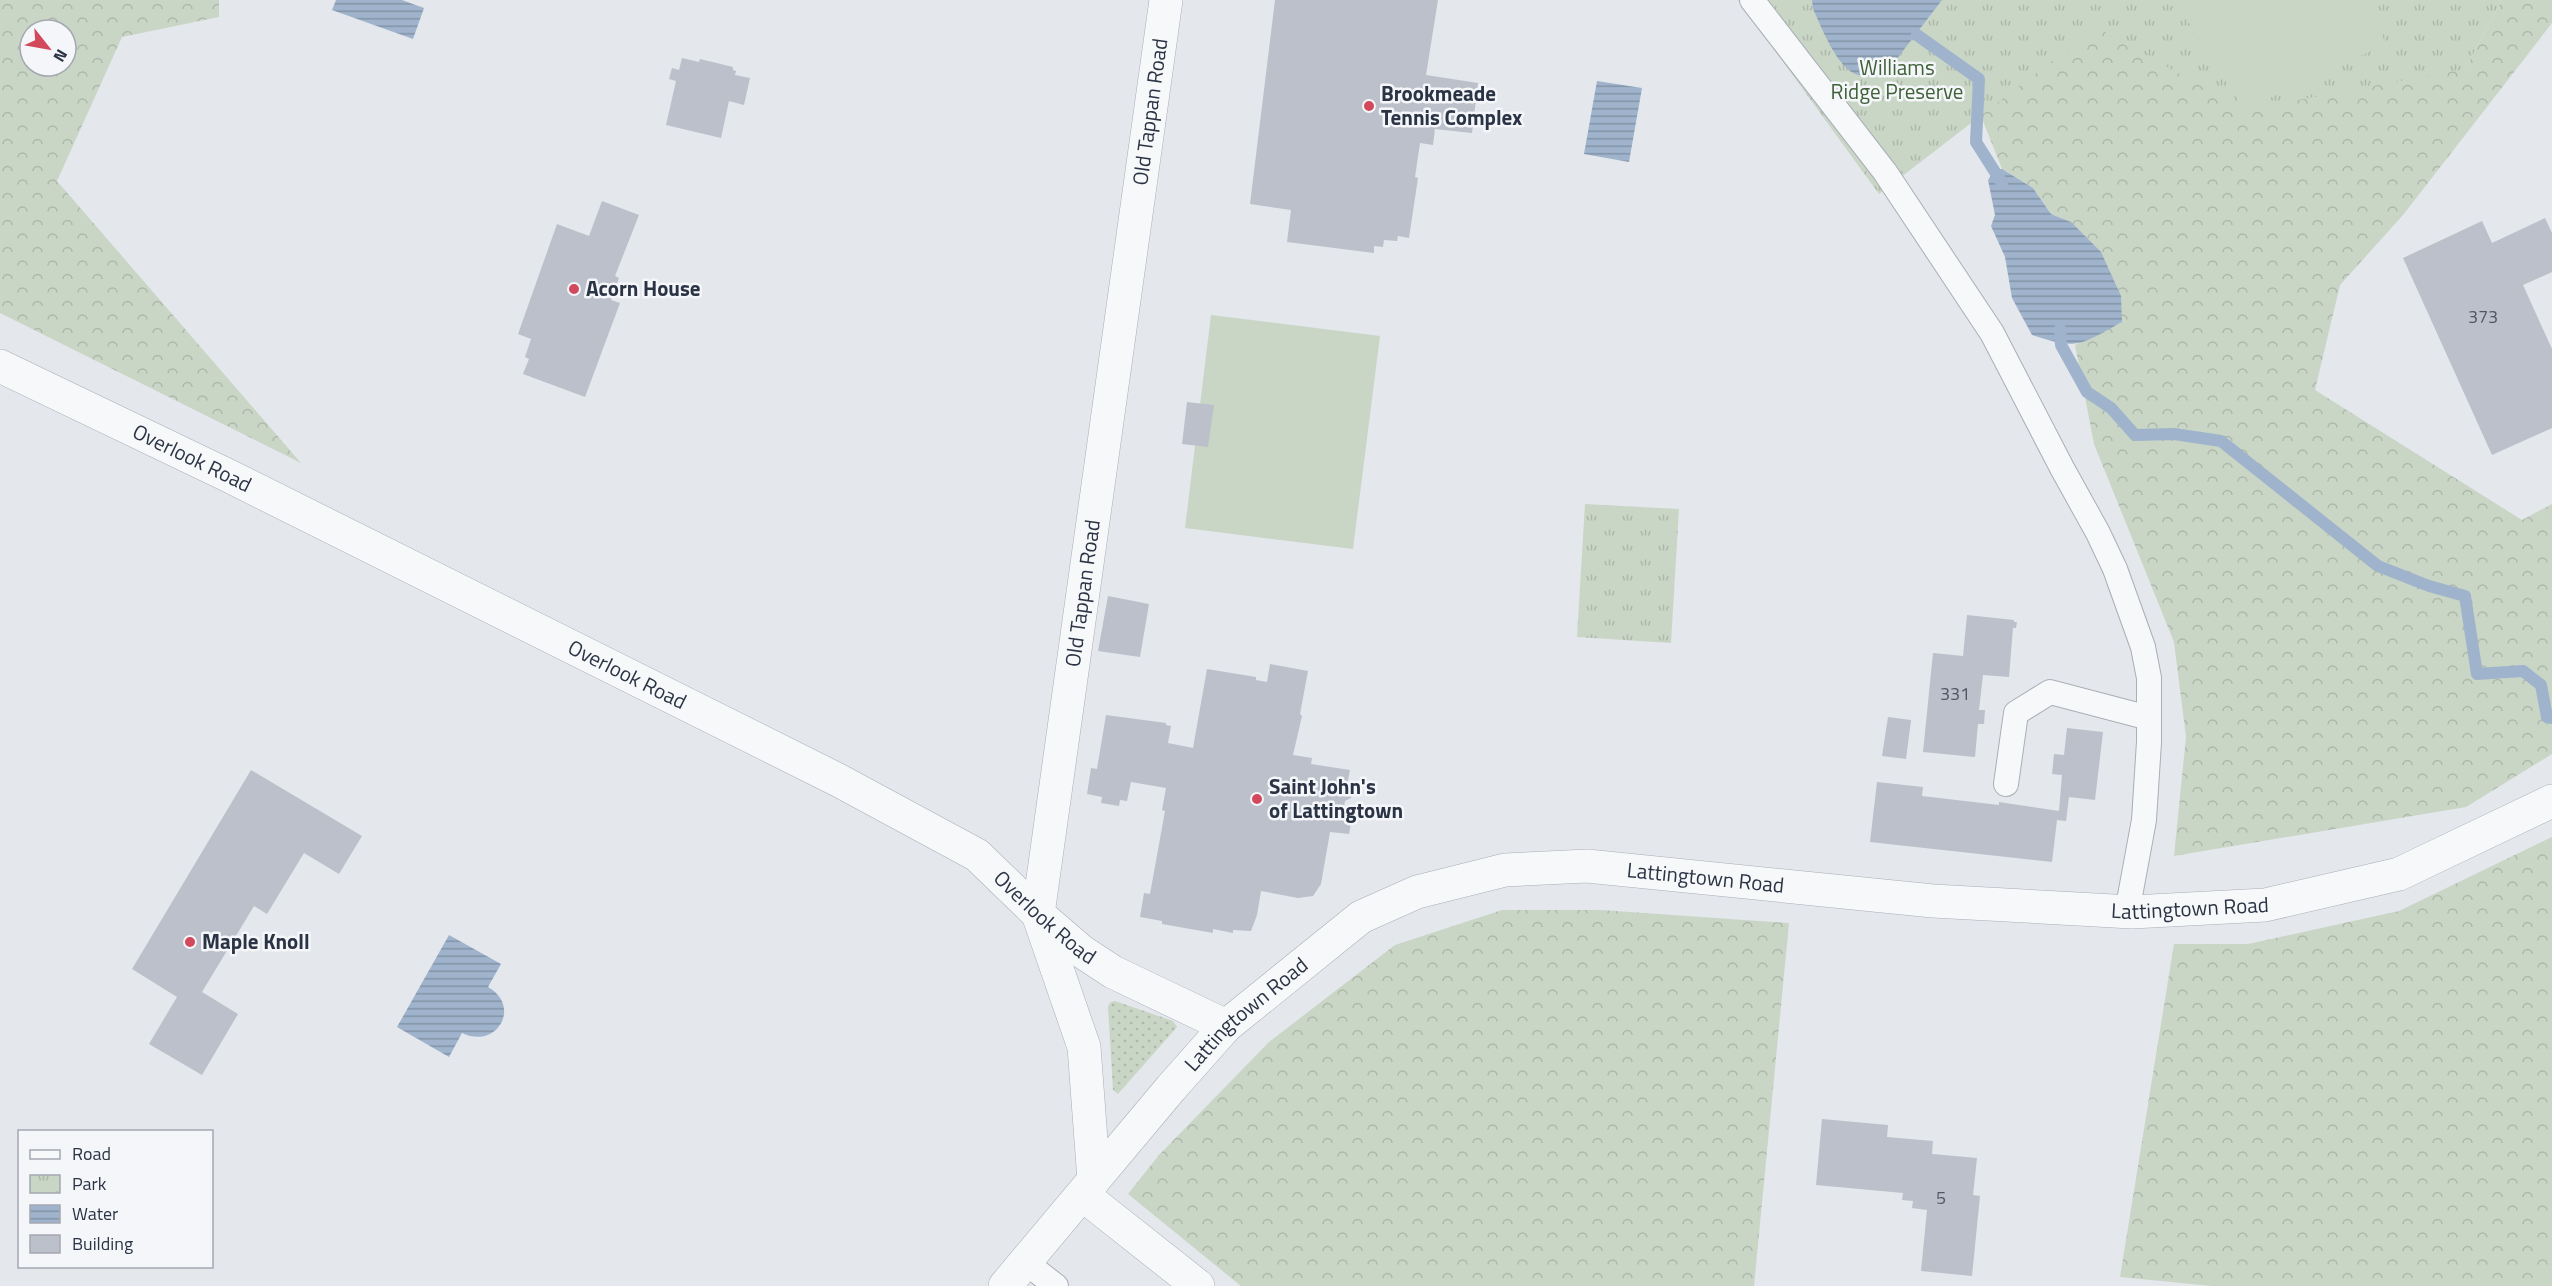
<svg xmlns="http://www.w3.org/2000/svg" width="2552" height="1286" viewBox="0 0 2552 1286" font-family="'Titillium Web',sans-serif">
  <style>
    .grass { fill: url(#grass-dots) }
    .forest { fill: url(#forest-crowns); fill-rule: evenodd }
    .park { fill: url(#park-tufts) }
    .garden { fill: #c9d6c5 }
    .water { fill: url(#water-rules) }
    .lines { fill: none; stroke-linecap: round; stroke-linejoin: round }
    .stream { stroke: #9fb4cc; stroke-width: 12 }
    .building { fill: #bbc0ca }
    .service-casing { stroke: #a9aeb7; stroke-width: 26 }
    .minor-casing { stroke: #a9aeb7; stroke-width: 34 }
    .tertiary-casing { stroke: #a9aeb7; stroke-width: 34 }
    .service { stroke: #f7f8fa; stroke-width: 24 }
    .minor { stroke: #f7f8fa; stroke-width: 33 }
    .tertiary { stroke: #f7f8fa; stroke-width: 33 }
    .poi-dot { fill: #d1495b; stroke: #f4f6f9; stroke-width: 2 }
    .labels { text-anchor: middle; stroke-width: 5; stroke-linejoin: round; paint-order: stroke }
    .number-label { font-size: 18px; fill: #4f5766 }
    .park-label { font-size: 21px; fill: #3f6138; stroke: #f4f6f9 }
    .poi-label { font-size: 21px; font-weight: bold; fill: #2b3445; stroke: #f4f6f9; text-anchor: start }
    .street-label { font-size: 21px; fill: #2b3445; stroke: #f4f6f9 }
  </style>
  <defs>
    <pattern id="grass-dots" width="8" height="8" patternUnits="userSpaceOnUse" patternTransform="scale(1.5)"><rect width="8" height="8" fill="#c9d6c5"/><path d="M2 2h.1M6 6h.1" fill="none" stroke="#adb8ab" stroke-width="1.8" stroke-linecap="round"/></pattern>
    <pattern id="forest-crowns" width="20" height="18" patternUnits="userSpaceOnUse" patternTransform="scale(1.5)"><rect width="20" height="18" fill="#c9d6c5"/><path d="M2 6a3 3 0 1 1 6 0M12 15a3 3 0 1 1 6 0" fill="none" stroke="#adb8ab"/></pattern>
    <pattern id="park-tufts" width="24" height="20" patternUnits="userSpaceOnUse" patternTransform="scale(1.5)"><rect width="24" height="20" fill="#c9d6c5"/><path d="M3 7l-1-3M5 7V3M7 7l1-3M15 17l-1-3M17 17v-4M19 17l1-3" fill="none" stroke="#adb8ab"/></pattern>
    <pattern id="water-rules" width="6" height="5" patternUnits="userSpaceOnUse" patternTransform="scale(1.5)"><rect width="6" height="5" fill="#9fb4cc"/><path d="M0 2.5h6" fill="none" stroke="#8293a7"/></pattern>
  </defs>
  <rect width="100%" height="100%" fill="#e4e7ec"/>
  <path class="grass" d="M1115,1001L1173,1021L1177,1027L1118,1094L1113,1090L1108,1006L1111,1002Z"/>
  <g class="forest">
    <path d="M0,0H219V17L122,37L57,181L301,463L0,313ZM30,30H66V66H30Z"/>
    <path d="M1942,0L2465,69L2502,0H2552V23L2403,215L2340,285L2315,390L2522,520L2552,504V754L2466,807L2174,856L2186,737L2174,642L2094,444L2075,345L2122,322L2071,222L2051,214L2033,188L2002,169L1938,7Z"/>
    <path d="M2552,837V1286H2212L2120,1277L2174,944H2248L2399,911Z"/>
    <path d="M1502,910H1601L1789,923L1754,1286H1241L1128,1194L1159,1155L1269,1042L1395,945Z"/>
  </g>
  <g class="park">
    <path d="M1738,0H2502L2465,69L2244,110L2096,27L1879,194Z"/>
    <path d="M1585,504L1679,509L1671,643L1577,637Z"/>
  </g>
  <g class="garden">
    <path d="M2194,0H2367L2386,44L2244,110L2179,7Z"/>
    <path d="M1211,315L1380,336L1353,549L1185,528Z"/>
  </g>
  <g class="water">
    <path d="M336,0H402L424,8L413,39L332,10Z"/>
    <path d="M1812,0H1942L1886,73C1877,75 1867,78 1858,75C1837,69 1822,28 1813,9Z"/>
    <path d="M1597,81L1642,88L1629,162L1584,154Z"/>
    <path d="M2002,169L2033,188L2051,214L2071,222L2101,252L2121,296L2122,322C2081,344 2079,351 2032,335L2012,298L2005,257L1991,226L1995,215L1988,180L1994,171Z"/>
    <path d="M449,935L501,964L488,987C522,1006 497,1050 462,1033L449,1057L397,1027Z"/>
  </g>
  <g class="lines">
    <g class="stream">
      <path d="M1917,35L1979,79L1976,142L2002,183"/>
      <path d="M2060,329L2061,345L2087,392L2111,408L2135,435L2174,434L2221,441L2378,566L2429,586L2465,596L2477,674L2523,671L2541,685L2547,717L2552,718"/>
    </g>
  </g>
  <g class="building">
    <path d="M1275,0H1438L1426,75L1478,83L1472,133L1435,129L1433,145L1420,143L1415,177L1418,178L1409,238L1398,236L1397,241L1384,240L1383,247L1374,246V253L1287,242L1291,210L1250,204Z"/>
    <path d="M682,58L699,62L700,59L733,67V70L736,71L735,75L750,78L744,105L729,101L721,138L666,125L676,81L669,79L672,68L679,70Z"/>
    <path d="M602,201L639,215L615,276L619,278L611,300L620,303L585,397L523,374L529,359L525,357L531,339L518,334L557,224L589,236Z"/>
    <path d="M2545,218L2552,233V272L2523,285L2552,349V428L2492,455L2403,258L2482,221L2492,243Z"/>
    <path d="M1187,402L1214,405L1208,447L1182,444Z"/>
    <path d="M1108,596L1149,604L1140,657L1098,651Z"/>
    <path d="M1967,615L2014,620V622H2017L2016,628H2013L2009,677L1983,675L1979,710H1985L1984,724H1978L1975,757L1923,752L1933,653L1963,656Z"/>
    <path d="M1270,664L1308,671L1300,714L1302,716L1293,755L1312,758L1311,764L1350,770L1347,785L1353,791L1351,798L1345,801L1343,811L1353,813L1349,834L1330,832L1321,884L1313,896L1298,898L1261,891L1257,915L1251,931L1233,930V933L1213,929V933L1162,924V921L1140,917L1144,893L1150,894L1165,811L1162,810L1166,788L1131,782L1127,801L1120,800L1119,806L1101,803L1102,797L1087,794L1091,768L1097,769L1106,715L1166,723V725L1171,726L1168,743L1193,748L1207,669L1256,677V680L1267,682Z"/>
    <path d="M1888,717L1911,720L1906,759L1882,756Z"/>
    <path d="M2067,728L2103,732L2095,800L2069,797L2066,821L2057,820L2052,862L1870,842L1877,782L1923,787L1922,796L1999,805V802L2059,811L2062,775L2052,774L2054,754L2064,755Z"/>
    <path d="M251,770L362,836L339,874L304,853L267,914L254,906L202,992L238,1014L202,1075L149,1044L177,997L132,969Z"/>
    <path d="M1822,1119L1888,1125L1887,1137L1933,1141L1932,1154L1977,1158L1973,1195L1980,1196L1972,1276L1921,1271L1927,1210L1912,1208L1913,1201L1902,1200L1903,1193L1816,1185Z"/>
  </g>
  <g class="lines">
    <defs>
      <g id="service">
        <path d="M1752,0L1885,172L1992,333L2062,468L2098,533L2115,569L2143,647L2149,678V742L2144,820L2127,912"/>
        <path d="M2006,784L2016,713L2050,692L2149,718"/>
        <path d="M1025,1262L1056,1286"/>
      </g>
      <g id="minor">
        <path id="s1" d="M0,366L227,475L838,780L977,855L1038,914L1081,951L1113,972L1226,1026"/>
        <path d="M1083,1195L1198,1286"/>
      </g>
      <g id="tertiary">
        <path id="s2" d="M1094,1180L1084,1047L1038,914L1166,0"/>
        <path id="s3" d="M1005,1286L1171,1088L1226,1026L1361,917L1417,892L1505,870L1587,866L1933,901L2132,912L2265,905L2399,874L2552,801"/>
      </g>
    </defs>
    <use href="#service" class="service-casing"/>
    <use href="#minor" class="minor-casing"/>
    <use href="#tertiary" class="tertiary-casing"/>
    <use href="#service" class="service"/>
    <use href="#minor" class="minor"/>
    <use href="#tertiary" class="tertiary"/>
  </g>
  <g class="poi-dot">
    <circle cx="1369" cy="106" r="6"/>
    <circle cx="574" cy="289" r="6"/>
    <circle cx="1257" cy="799" r="6"/>
    <circle cx="190" cy="942" r="6"/>
  </g>
  <g class="labels">
    <g class="number-label">
      <text x="2483" y="323">373</text>
      <text x="1955" y="700">331</text>
      <text x="1941" y="1204">5</text>
    </g>
    <g class="park-label">
      <text x="1897" y="75">Williams<tspan x="1897" dy="24">Ridge Preserve</tspan></text>
    </g>
    <g class="poi-label">
      <text x="1381" y="101">Brookmeade<tspan x="1381" dy="24">Tennis Complex</tspan></text>
      <text x="586" y="296">Acorn House</text>
      <text x="1269" y="794">Saint John's<tspan x="1269" dy="24">of Lattingtown</tspan></text>
      <text x="202" y="949">Maple Knoll</text>
    </g>
    <g class="street-label">
      <text dy="7" stroke="none"><textPath href="#s2" startOffset="1084">Old Tappan Road</textPath></text>
      <text dy="7" stroke="none"><textPath href="#s1" startOffset="213">Overlook Road</textPath></text>
      <text dy="7" stroke="none"><textPath href="#s2" startOffset="598">Old Tappan Road</textPath></text>
      <text dy="7" stroke="none"><textPath href="#s1" startOffset="699">Overlook Road</textPath></text>
      <text dy="7" stroke="none"><textPath href="#s3" startOffset="868">Lattingtown Road</textPath></text>
      <text dy="7" stroke="none"><textPath href="#s3" startOffset="1354">Lattingtown Road</textPath></text>
      <text dy="7" stroke="none"><textPath href="#s1" startOffset="1185">Overlook Road</textPath></text>
      <text dy="7" stroke="none"><textPath href="#s3" startOffset="364">Lattingtown Road</textPath></text>
    </g>
  </g>
  <rect x="18" y="1130" width="195" height="138" fill="#f4f6f9" stroke="#a4a8b1" stroke-width="1.5"/>
  <rect x="30" y="1150" width="30" height="9" fill="#f7f8fa" stroke="#a4a8b1" stroke-width="1.5"/>
  <text x="72" y="1160" font-size="18" fill="#2b3445">Road</text>
  <rect x="30" y="1175" width="30" height="18" fill="url(#park-tufts)" stroke="#a4a8b1" stroke-width="1.5"/>
  <text x="72" y="1190" font-size="18" fill="#2b3445">Park</text>
  <rect x="30" y="1205" width="30" height="18" fill="url(#water-rules)" stroke="#a4a8b1" stroke-width="1.5"/>
  <text x="72" y="1220" font-size="18" fill="#2b3445">Water</text>
  <rect x="30" y="1235" width="30" height="18" fill="#bbc0ca" stroke="#a4a8b1" stroke-width="1.5"/>
  <text x="72" y="1250" font-size="18" fill="#2b3445">Building</text>
  <g transform="translate(48 48) rotate(121)"><circle r="28" fill="#f4f6f9" stroke="#a4a8b1" stroke-width="1.5"/>
  <path d="M0-4.5L10 22L0 15L-10 22Z" fill="#d1495b"/>
  <text y="-9" font-size="16" font-weight="bold" text-anchor="middle" fill="#2b3445">N</text>
  </g>
</svg>
